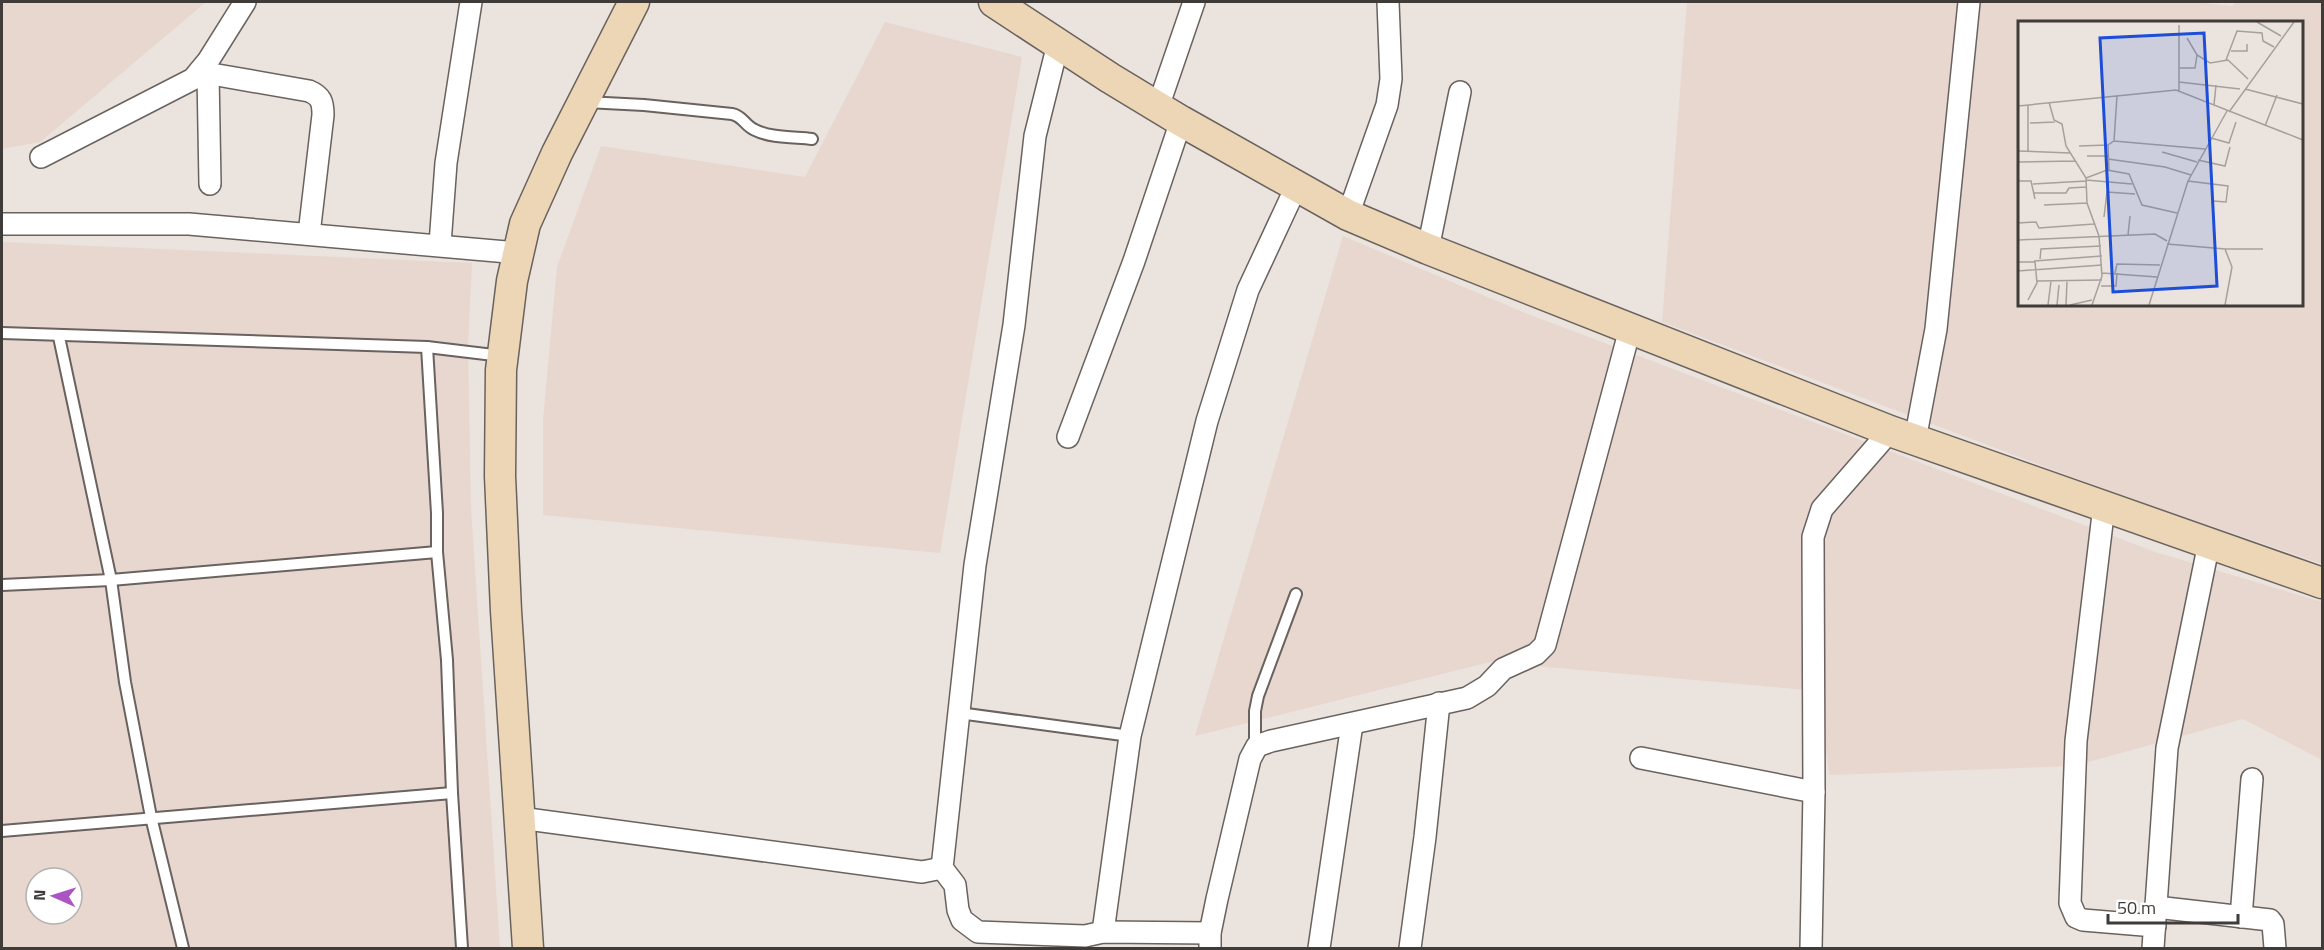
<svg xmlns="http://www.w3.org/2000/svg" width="2324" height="950" viewBox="0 0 2324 950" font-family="'Titillium Web',sans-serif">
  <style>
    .built { fill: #e7d7cf; fill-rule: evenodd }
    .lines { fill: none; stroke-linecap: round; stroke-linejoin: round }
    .lane-casing { stroke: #69625e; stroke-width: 14 }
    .street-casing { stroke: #69625e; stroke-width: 24 }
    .secondary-casing { stroke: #69625e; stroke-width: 33 }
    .lane { stroke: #fff; stroke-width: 10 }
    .street { stroke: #fff; stroke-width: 21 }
    .secondary { stroke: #edd6b6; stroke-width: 30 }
    .inset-road { fill: none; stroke: #a6a09c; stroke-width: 1.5 }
    .view { fill: #1d4ed8; fill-opacity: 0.15; stroke: #1d4ed8; stroke-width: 3 }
    .inset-edge { fill: none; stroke: #3e3b39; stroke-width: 3 }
  </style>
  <rect width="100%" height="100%" fill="#ebe3de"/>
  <g class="built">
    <path d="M2,2H206L40,142L2,149Z"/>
    <path d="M1687,2H2193L2233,6L2235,2H2322V564L2104,489L1662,322ZM2020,22H2302V304H2020Z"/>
    <path d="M885,22L1022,57L940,553L543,515V420L557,267L601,146L805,177Z"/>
    <path d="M1343,236L1523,312L2155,552L2322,602V760L2243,719L2074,766L1829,775L1819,691L1490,662L1195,736Z"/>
    <path d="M2,242L472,263L468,346L471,508L500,948H2ZM36,878H72V914H36Z"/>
  </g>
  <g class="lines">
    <defs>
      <g id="lane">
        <path d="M586,102L644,105L732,114C743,116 745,126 755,130C771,138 794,137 812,139"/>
        <path d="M2,333L427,347L502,356"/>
        <path d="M59,337L111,580L125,682L151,817L183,948"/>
        <path d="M427,347L437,513V552L447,660L452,793L462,948"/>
        <path d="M2,585L111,580L437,552"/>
        <path d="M959,713L1130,736"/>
        <path d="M1255,749V711L1258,696L1296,594"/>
        <path d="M2,831L452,793"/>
      </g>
      <g id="street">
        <path d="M1058,44L1035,136L1014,325L975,565L942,868L955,885L958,910L962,920L978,932L1085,936L1103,932L1210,933"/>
        <path d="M200,72L309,91C321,96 323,102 323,115L309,234"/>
        <path d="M208,74L210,184"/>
        <path d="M1158,107L1194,2"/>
        <path d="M41,157L193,79L208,61L245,2"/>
        <path d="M1348,215L1387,105L1391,79L1388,2"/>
        <path d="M2,224H189L518,253"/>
        <path d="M440,244L446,163L471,2"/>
        <path d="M1428,249L1460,92"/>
        <path d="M1068,437L1134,261L1181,121"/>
        <path d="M1915,440L1936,329L1969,2"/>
        <path d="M2104,506L2076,741L2070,903L2076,917L2083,920L2155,926"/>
        <path d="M1641,758L1814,792"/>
        <path d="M520,818L922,872L942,868"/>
        <path d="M2156,907L2270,920L2273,924L2275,948"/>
        <path d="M2241,917L2252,779"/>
        <path d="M1103,932L1130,736L1207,421L1248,290L1296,187"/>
        <path d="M1210,948V933L1217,899L1250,759L1257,746L1271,741L1467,698L1487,686L1503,669L1536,654L1545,645L1630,329"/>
        <path d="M1319,948L1352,724"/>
        <path d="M1410,948L1425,837L1439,703"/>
        <path d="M1811,948L1814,792L1813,537L1822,509L1890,431"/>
        <path d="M2153,948L2167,748L2209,543"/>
      </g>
      <g id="secondary">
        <path d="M994,2L1110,78L1181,121L1348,215L1428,249L1890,431L2322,583"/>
        <path d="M528,948L506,611L500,476L501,370L512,281L525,224L557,153L634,2"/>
      </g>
    </defs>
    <use href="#lane" class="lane-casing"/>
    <use href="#street" class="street-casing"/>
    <use href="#secondary" class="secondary-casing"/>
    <use href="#lane" class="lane"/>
    <use href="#street" class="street"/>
    <use href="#secondary" class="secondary"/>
  </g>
  <g transform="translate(2018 21)">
    <rect width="285" height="285" fill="#ebe3de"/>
    <path class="inset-road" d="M239,1L263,15M161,4V70M169,17L179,34L192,42L210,39L230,58M213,30H229V23M208,39L219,10L244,12L245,20L256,26M162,47H177L179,34M161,61L222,68M227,68L285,83M31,81L36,99L44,103L48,125L68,157L69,182L81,215L84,255L74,284M196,84L198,64M0,85L158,69L285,119M211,91L276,1M12,102L37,101M247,105L259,74M193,117L211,122L218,101M96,120L99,75M61,125L90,124M0,130L52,132M10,131V84M144,131L179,141M69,135H90M90,138L147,146L173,154M180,139L207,145L212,126M0,141L57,140M91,149L90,124L96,120L187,128M68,157L89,149L111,153L124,184L159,192M68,159L114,163M0,160H13L17,178M170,160L210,165L208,181L195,180M15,163L68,160M16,172H48L51,167L68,166M26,184L69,182M86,196L89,171L117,173M0,202L18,201L21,207L76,203M110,214L112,195M0,219L137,213L149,220M149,223L207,228L214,246L207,284M207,228H245M22,238L23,228L83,225M16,240L84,235M0,241H17L19,262L10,279M0,250L84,244M84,252L139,256M97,252L99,243L142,244M19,260L84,259M83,265H98L99,252M30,284L33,260M39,284L41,264M48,284L49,260M52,284L74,279M131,284L170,160L209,90"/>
    <path class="view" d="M186,12L199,265L95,271L82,17Z"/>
    <rect width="285" height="285" class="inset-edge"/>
  </g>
  <rect width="2324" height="950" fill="none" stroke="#3e3b39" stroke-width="6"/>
  <g transform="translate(54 896) rotate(273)"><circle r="28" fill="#ffffff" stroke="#b2b1b0" stroke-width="1.5"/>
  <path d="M0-4.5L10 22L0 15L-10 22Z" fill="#ab55c3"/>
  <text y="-9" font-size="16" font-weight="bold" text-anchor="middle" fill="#3e3b39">N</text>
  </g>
  <path d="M2108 914v9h130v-9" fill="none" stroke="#3e3b39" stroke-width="3"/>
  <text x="2117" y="914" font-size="18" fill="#3e3b39" stroke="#ffffff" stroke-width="4.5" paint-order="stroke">50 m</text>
</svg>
